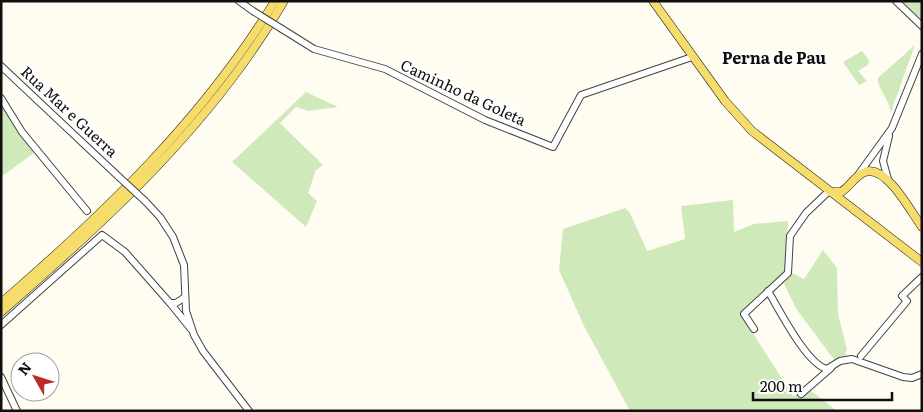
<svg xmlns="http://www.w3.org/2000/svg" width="923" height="412" viewBox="0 0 923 412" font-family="Literata,serif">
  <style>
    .green { fill: #d0e9bb }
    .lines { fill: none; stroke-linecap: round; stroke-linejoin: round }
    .minor-casing { stroke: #424242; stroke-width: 8 }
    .major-casing { stroke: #202020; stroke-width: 9 }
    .minor { stroke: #fff; stroke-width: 6 }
    .major { stroke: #f5dc6b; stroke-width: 8 }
    .minor-bridge-casing { stroke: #424242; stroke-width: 8; stroke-linecap: butt }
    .minor-bridge { stroke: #fff; stroke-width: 6 }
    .labels { text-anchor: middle; stroke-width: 5; stroke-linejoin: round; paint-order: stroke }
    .street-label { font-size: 15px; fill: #0f0f0f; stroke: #fff }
    .neighbourhood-label { font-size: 16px; font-weight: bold; fill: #0f0f0f; stroke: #fff }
  </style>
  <rect width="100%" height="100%" fill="#fffdf1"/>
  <g class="green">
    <path d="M902,1H922V21Z"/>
    <path d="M915,45L893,106L891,114C890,99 877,89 878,78Z"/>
    <path d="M862,51L869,60L868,65L858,71L867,81L859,85L843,62Z"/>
    <path d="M306,92L338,107L308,111L296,107L280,123L323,165L316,170L308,193L317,201L306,227L232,162Z"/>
    <path d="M1,106L34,153L1,177Z"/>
    <path d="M733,200L734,232L754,224L788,221L786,271L742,312L756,338L793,396L810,390L837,411H630L584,326L559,270L563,229L625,208L630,213L647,251L685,239L681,206Z"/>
    <path d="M823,250L837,268L838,314L847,350L845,353L847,355L835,361L797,310L784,284L792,273L804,279Z"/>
  </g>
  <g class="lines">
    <defs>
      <g id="minor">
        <path d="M239,1L253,11"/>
        <path d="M896,1L922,26"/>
        <path d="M282,29L314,49L385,69L485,120L553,147L581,95L692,57"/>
        <path d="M1,66L119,177"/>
        <path d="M1,98L22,132L87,211"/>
        <path d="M858,175L892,128L922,54"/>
        <path d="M888,179L883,161L889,136"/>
        <path d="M145,201L160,217L173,237L184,265L186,311L194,335L203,351L249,411"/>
        <path d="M768,291C779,309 807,365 827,369L840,361L852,359L903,377L912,378L922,374"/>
        <path d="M170,303L191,329"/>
        <path d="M1,325L102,235L125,252L170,303H176L185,297"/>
        <path d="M754,329L744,314L788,273L790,236L806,213L829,191"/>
        <path d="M861,356L907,301L902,296L922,277"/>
        <path d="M1,377L17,411"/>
        <path d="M801,394L831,368"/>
      </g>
      <g id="major">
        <path d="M653,1L725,101L752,131L922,262"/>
        <path d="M831,192H841C850,187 854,176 865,172C886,164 911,212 922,227"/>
        <path d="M1,303C105,213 203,119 275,1"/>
        <path d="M1,312C107,220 212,124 284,1"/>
      </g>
    </defs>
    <use href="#minor" class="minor-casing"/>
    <use href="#major" class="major-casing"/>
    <use href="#minor" class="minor"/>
    <use href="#major" class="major"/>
    <defs>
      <g id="minor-bridge">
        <path d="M253,11L282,29"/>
        <path d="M119,177L145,201"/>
      </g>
    </defs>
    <use href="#minor-bridge" class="minor-bridge-casing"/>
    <use href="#minor-bridge" class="minor-bridge"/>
  </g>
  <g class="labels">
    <g class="street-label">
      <text transform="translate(463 93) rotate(25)" y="5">Caminho da Goleta</text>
      <text transform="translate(69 112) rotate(43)" y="5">Rua Mar e Guerra</text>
    </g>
    <g class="neighbourhood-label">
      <text x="774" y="64">Perna de Pau</text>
    </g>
  </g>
  <rect width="923" height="412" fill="none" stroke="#0f0f0f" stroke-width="5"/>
  <g transform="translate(35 377) rotate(309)"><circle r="24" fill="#ffffff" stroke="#9f9f9f"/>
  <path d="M0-4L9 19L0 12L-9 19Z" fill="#bd2c29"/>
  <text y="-8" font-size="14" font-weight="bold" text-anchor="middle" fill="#0f0f0f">N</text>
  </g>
  <path d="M753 392v8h139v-8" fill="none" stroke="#0f0f0f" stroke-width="2.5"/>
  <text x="760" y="392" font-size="15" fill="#0f0f0f" stroke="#ffffff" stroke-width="4" paint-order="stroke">200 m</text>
</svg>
